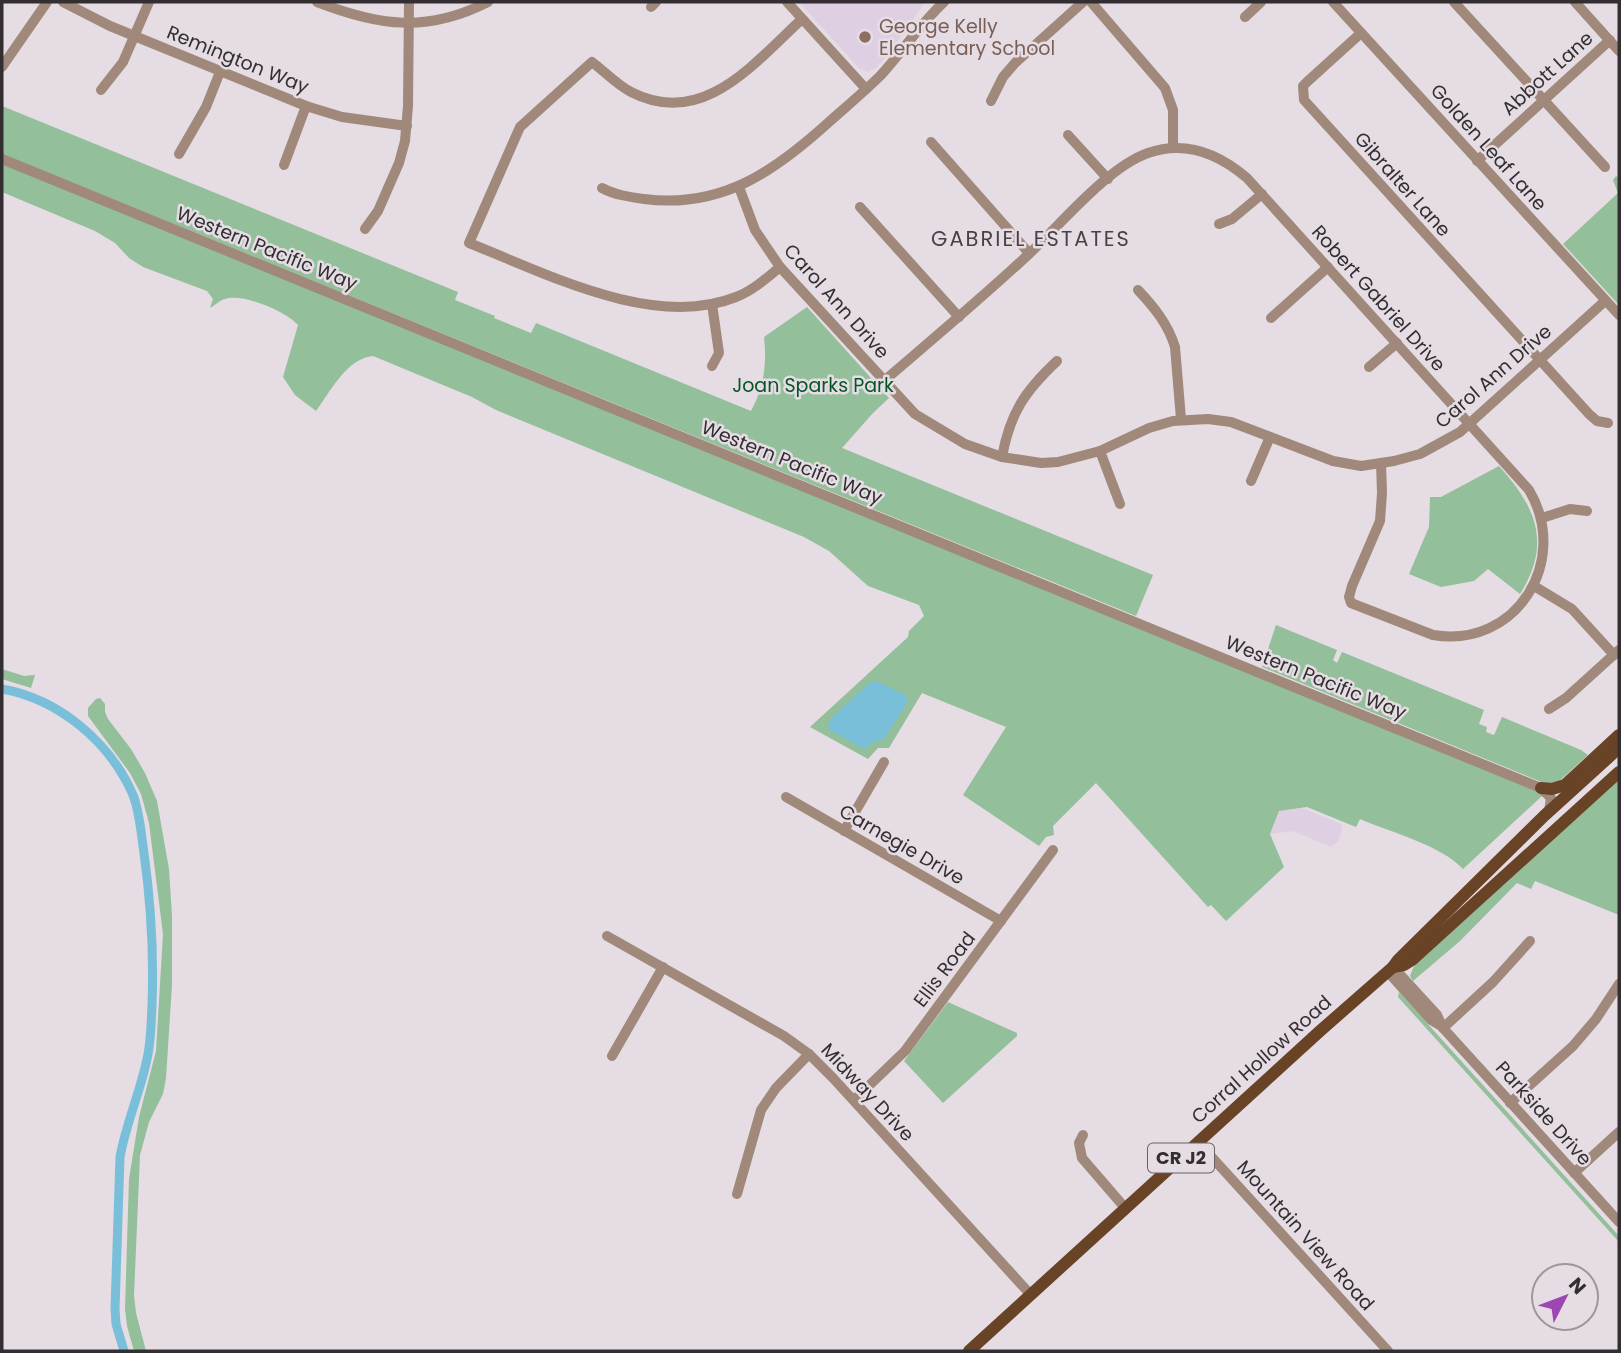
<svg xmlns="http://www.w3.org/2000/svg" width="1621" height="1353" viewBox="0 0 1621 1353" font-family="Poppins,sans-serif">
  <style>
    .education { fill: #dfcfe2 }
    .green { fill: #93bf9a }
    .water { fill: #79bfd9 }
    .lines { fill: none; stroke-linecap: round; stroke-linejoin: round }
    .canal { stroke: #79bfd9; stroke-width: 9 }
    .minor { stroke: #a0897a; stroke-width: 10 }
    .major { stroke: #694326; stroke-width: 12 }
    .education-dot { fill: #8d6e63; stroke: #e5dce4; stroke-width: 2.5 }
    .labels { text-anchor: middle; stroke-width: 5; stroke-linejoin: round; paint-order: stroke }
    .shield { fill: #e5dce4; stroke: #686267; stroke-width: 2 }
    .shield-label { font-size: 18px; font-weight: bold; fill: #322e31 }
    .education-label { font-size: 19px; fill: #785e54; stroke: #e5dce4; text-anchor: start }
    .street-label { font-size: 19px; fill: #322e31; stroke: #e5dce4 }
    .park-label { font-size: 19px; fill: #055623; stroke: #e5dce4 }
    .neighbourhood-label { font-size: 21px; letter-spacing: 2px; fill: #484147; stroke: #e5dce4 }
  </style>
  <rect width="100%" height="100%" fill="#e5dce4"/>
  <g class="education">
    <path d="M799,2H925L890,52L876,68L867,72L859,68Z"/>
    <path d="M1302,808L1341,824L1342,832L1338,841L1331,847L1293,831L1270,834L1279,811Z"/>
  </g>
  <g class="green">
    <path d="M2,106L458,292L455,300L495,316L494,318L531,333L536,323L751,411C764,387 767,364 764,337L807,307L889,398L873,413L842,448L1153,575L1136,616L2,154Z"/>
    <path d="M2,162L1541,793L1542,796L1463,869C1441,845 1390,832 1360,819L1356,827L1307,807L1279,811L1270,834L1284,867L1226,921L1211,905L1208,907L1096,783L1053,826L1054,835L1046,837L1039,846L963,795L1006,727L922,693L889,748H878L868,759L810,727L908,637L909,631L924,616L919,605L868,586L829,551L804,537L496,410L472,397L373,356C347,358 330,392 316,411L295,395L283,377L298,325C285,311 243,293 225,299C220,300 214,306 210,308L213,299L207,291L143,267L129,258L115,243L95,231L2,192Z"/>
    <path d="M1616,176L1619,178V305L1563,244L1618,193L1613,180Z"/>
    <path d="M1499,466C1536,507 1552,543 1520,594L1488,569L1474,581L1441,587L1409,574L1429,527L1430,497H1441Z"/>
    <path d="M1276,625L1337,650L1333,660L1337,663L1342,652L1484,710L1479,724L1487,727L1486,732L1494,735L1502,717L1581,750L1588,755L1556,784L1544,783L1262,667Z"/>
    <path d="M2,669L24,676L35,675L31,688L2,679Z"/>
    <path d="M100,698L105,704V712L108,719L131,749L145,773L157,801L169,869L172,916V985L166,1078L163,1094L149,1122L140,1155L134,1295L136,1313L146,1351H134L127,1326L125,1309L129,1179L139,1117L156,1051L163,934L149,823L141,794L130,773L88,716V708L96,699Z"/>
    <path d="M1619,779V915L1535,881L1531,889L1517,883L1460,941L1413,981L1410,976L1414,966Z"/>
    <path d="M1399,992L1619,1236V1242L1398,997Z"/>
    <path d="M948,1002L1017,1033V1036L943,1103L904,1061Z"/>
  </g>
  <path class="water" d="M876,681L904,694L907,698V703L884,739L875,741L864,749L830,730L828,725L831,719L868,684Z"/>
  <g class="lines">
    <path class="canal" d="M2,689C59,699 110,742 133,795C140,813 141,834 144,853C151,904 154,954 152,1006C151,1024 151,1042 147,1059C140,1093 126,1123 120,1157L115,1309L116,1324L124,1351"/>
    <g class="minor">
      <path d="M63,2L110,26L306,106L342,117L407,126"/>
      <path d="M317,2C379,26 427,33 488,2"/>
      <path d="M787,2L866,89"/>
      <path d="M1091,2L1165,88L1173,110V147"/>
      <path d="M1333,2L1619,315"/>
      <path d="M1454,2L1605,167"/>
      <path d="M1575,2L1619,51"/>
      <path d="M651,7L656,2"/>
      <path d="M1245,17L1261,2"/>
      <path d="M1361,33L1308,81L1303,86L1304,100L1589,414L1597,421L1608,423"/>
      <path d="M2,67L47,2"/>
      <path d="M101,90L123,62L149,2"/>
      <path d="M991,101L1003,77L1015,63L1083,2"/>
      <path d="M1068,135L1108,179"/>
      <path d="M931,142L1029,253"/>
      <path d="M179,154L206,107L220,72"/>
      <path d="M2,159L1541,788L1551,798L1549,811"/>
      <path d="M1477,161L1610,40"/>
      <path d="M284,165L306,106"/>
      <path d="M739,187L755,230L780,267L915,414L965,444L1002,457L1041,463L1058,462L1100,451L1149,428L1173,421L1208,419L1231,422L1333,461L1361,466L1394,461L1420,454L1460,432L1605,301"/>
      <path d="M602,188C615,195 630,197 644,199C722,209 775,171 829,122C847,106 865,91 881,75C903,51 920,24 944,2"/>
      <path d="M860,207L959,317"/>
      <path d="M1219,224L1232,219L1262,194"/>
      <path d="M365,229L378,211L399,163L405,141L408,106L409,2"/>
      <path d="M780,267C767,278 752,291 736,297C654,330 545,273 469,243L520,127L592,62C604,71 617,85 631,92C703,129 754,63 802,19"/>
      <path d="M1138,290C1154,307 1168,324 1175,347L1181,419"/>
      <path d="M1271,318L1328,267"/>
      <path d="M712,366L719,353L712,304"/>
      <path d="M1369,367L1397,343"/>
      <path d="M885,380C934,338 983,297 1030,253C1062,223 1108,167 1148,153C1185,140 1219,154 1247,178L1529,490C1571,561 1516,649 1433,635L1351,603L1349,597L1352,586L1380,521L1382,493L1381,463"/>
      <path d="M1100,451L1120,504"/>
      <path d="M1002,457C1010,413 1025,391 1057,361"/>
      <path d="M1251,481L1270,437"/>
      <path d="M1542,518L1570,509L1587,511"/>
      <path d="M1534,586L1572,609L1614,655"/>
      <path d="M1549,709L1566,698L1619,650"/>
      <path d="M786,797L1001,921"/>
      <path d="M844,831L884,762"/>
      <path d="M607,936L784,1036L809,1054L833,1078L1031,1295"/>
      <path d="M1393,967L1437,1015L1443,1028L1619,1222"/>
      <path d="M1388,972L1431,1020L1443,1027"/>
      <path d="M1443,1028L1493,982L1530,941"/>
      <path d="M612,1056L663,967"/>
      <path d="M854,1100L905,1051L1053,850"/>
      <path d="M1510,1103L1573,1046L1596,1019L1619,984"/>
      <path d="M1083,1135L1079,1143L1082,1158L1126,1209"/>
      <path d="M1198,1142L1388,1351"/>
      <path d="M1574,1173L1619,1132"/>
      <path d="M737,1194L761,1110L776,1088L809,1054"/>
    </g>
    <g class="major">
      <path d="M1541,788L1552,789L1565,785L1619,735"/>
      <path d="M1393,967L1404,965L1412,960L1619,772"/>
      <path d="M969,1351L1320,1031L1393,967L1398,960L1544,816L1619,748"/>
    </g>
  </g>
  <circle class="education-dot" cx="865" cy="37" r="7"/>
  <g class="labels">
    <rect class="shield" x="1148" y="1143.5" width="66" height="29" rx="5"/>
    <g class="shield-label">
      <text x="1181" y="1164">CR J2</text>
    </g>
    <g class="education-label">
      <text x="879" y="33">George Kelly<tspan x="879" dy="22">Elementary School</tspan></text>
    </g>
    <g class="street-label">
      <text transform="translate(238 59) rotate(22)" y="7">Remington Way</text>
      <text transform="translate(1547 73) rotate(-42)" y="7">Abbott Lane</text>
      <text transform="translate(1489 147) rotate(48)" y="7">Golden Leaf Lane</text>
      <text transform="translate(1403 184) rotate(48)" y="7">Gibralter Lane</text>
      <text transform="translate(267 248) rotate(22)" y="7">Western Pacific Way</text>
      <text transform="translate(1379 298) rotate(48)" y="7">Robert Gabriel Drive</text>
      <text transform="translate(837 301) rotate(48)" y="7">Carol Ann Drive</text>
      <text transform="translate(1493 376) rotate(-41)" y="7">Carol Ann Drive</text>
      <text transform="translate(792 462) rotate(22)" y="7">Western Pacific Way</text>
      <text transform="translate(1316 677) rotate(22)" y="7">Western Pacific Way</text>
      <text transform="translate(902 844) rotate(30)" y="7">Carnegie Drive</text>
      <text transform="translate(944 969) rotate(-53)" y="7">Ellis Road</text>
      <text transform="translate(1261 1059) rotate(-42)" y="7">Corral Hollow Road</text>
      <text transform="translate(868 1092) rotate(47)" y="7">Midway Drive</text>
      <text transform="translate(1544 1113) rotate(48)" y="7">Parkside Drive</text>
      <text transform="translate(1306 1235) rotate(48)" y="7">Mountain View Road</text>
    </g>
    <g class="park-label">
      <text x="813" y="392">Joan Sparks Park</text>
    </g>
    <g class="neighbourhood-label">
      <text x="1031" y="246">GABRIEL ESTATES</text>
    </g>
  </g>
  <rect width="1621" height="1353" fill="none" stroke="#322e31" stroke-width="7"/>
  <g transform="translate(1565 1297) rotate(48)"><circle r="33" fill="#e5dce4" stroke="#9d969c" stroke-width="2"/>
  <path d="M0-5L12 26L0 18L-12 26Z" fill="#9c47b4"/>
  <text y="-10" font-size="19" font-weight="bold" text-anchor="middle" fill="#322e31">N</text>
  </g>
</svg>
